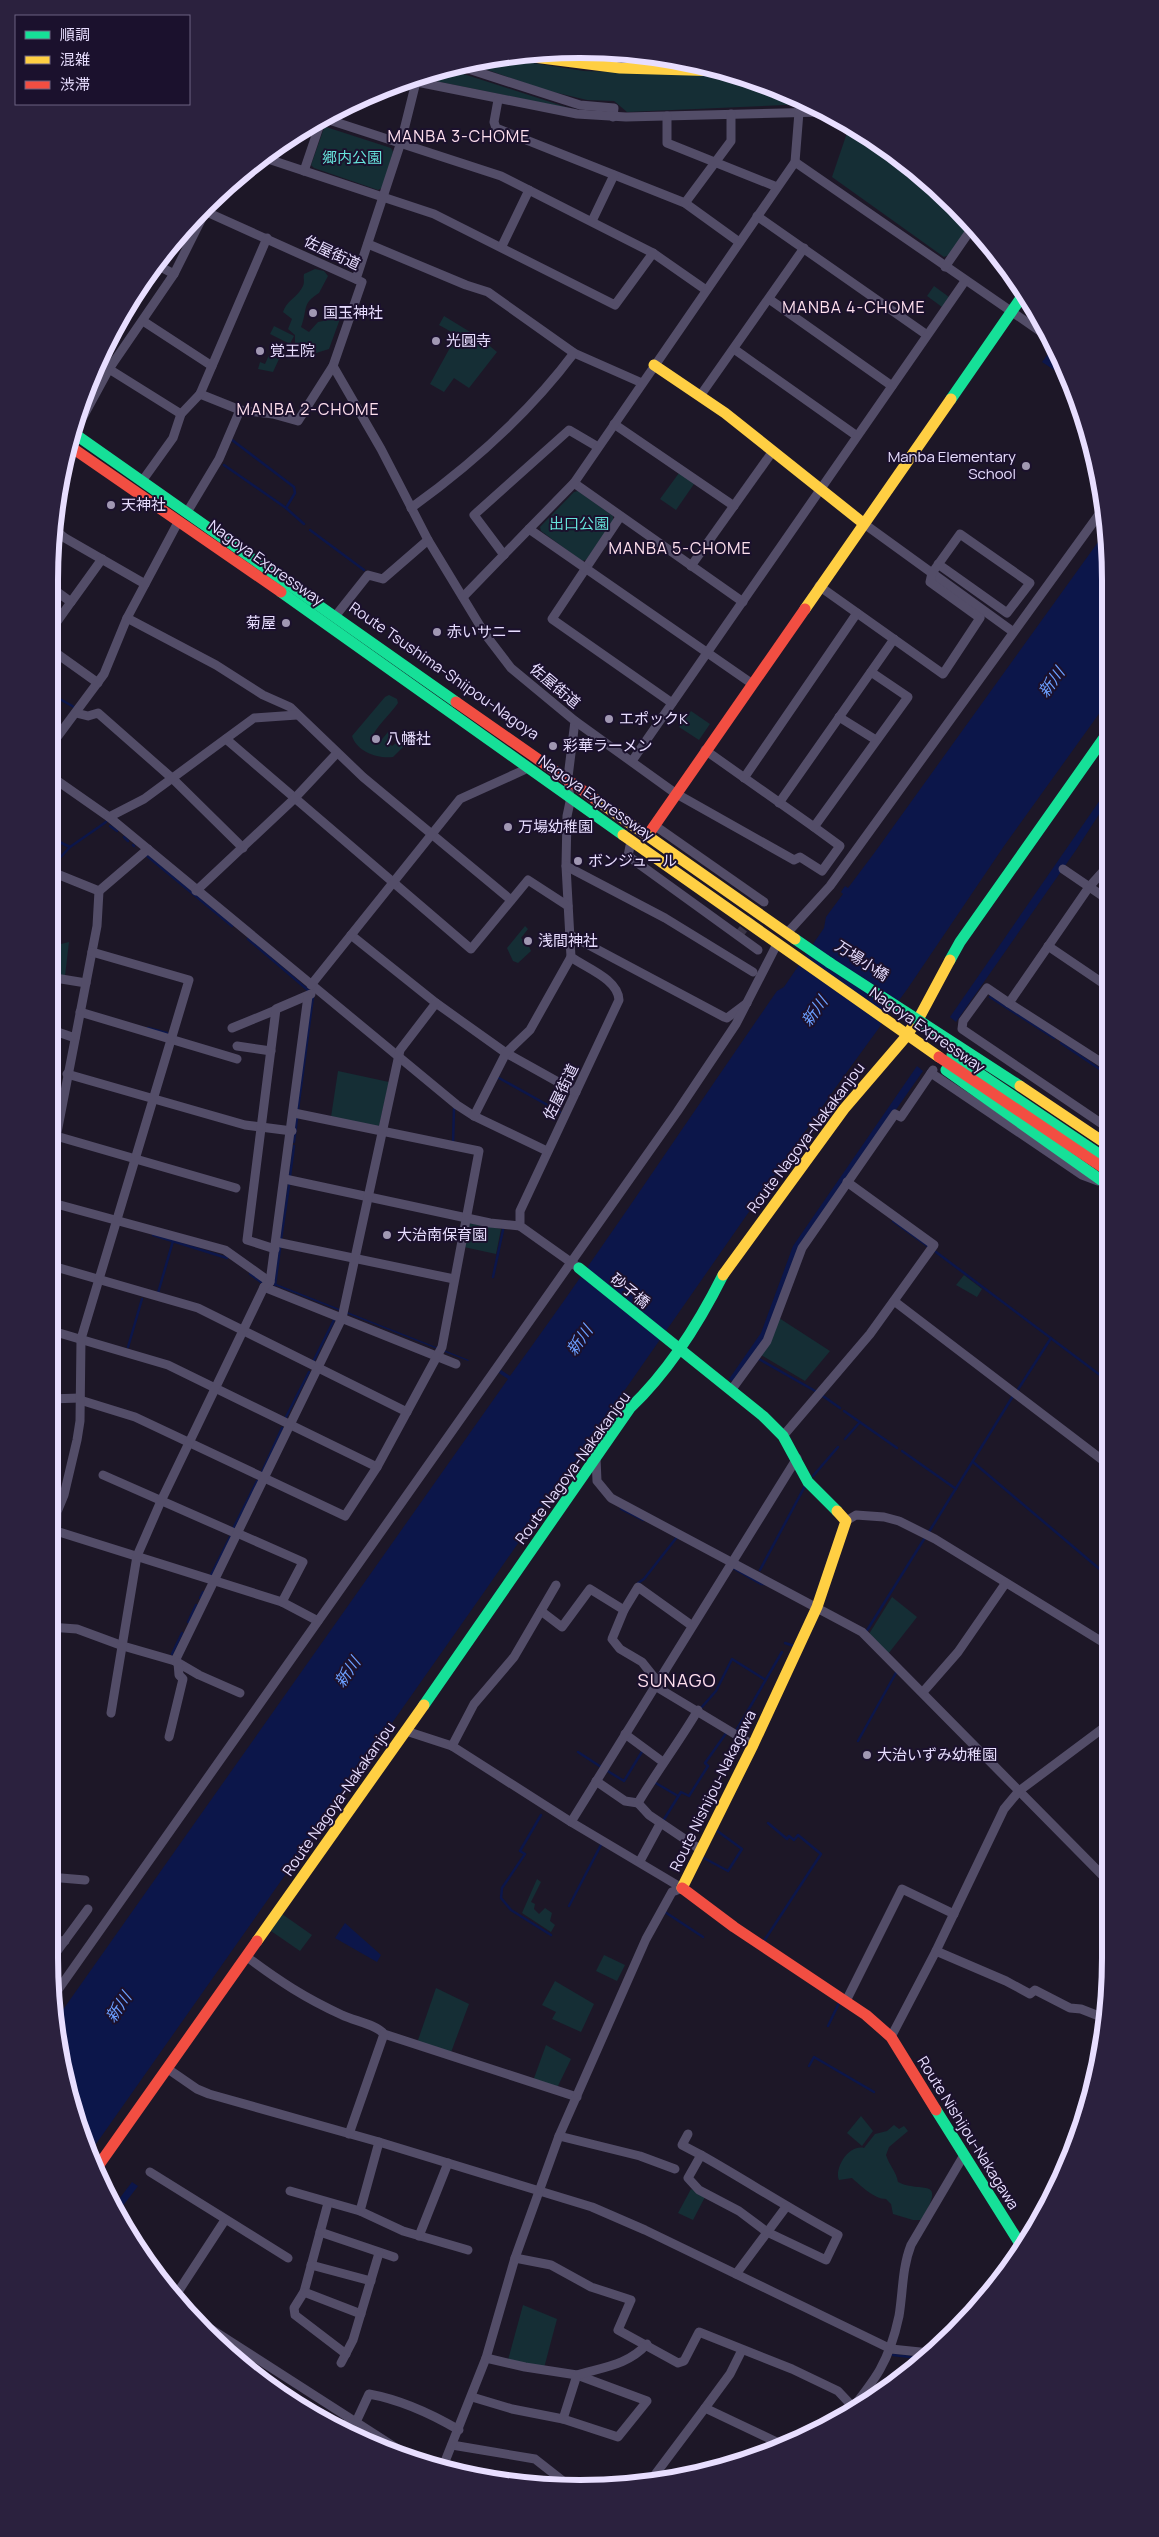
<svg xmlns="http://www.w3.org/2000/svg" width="1159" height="2537" viewBox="0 0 1159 2537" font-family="Manrope,'Noto Sans JP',sans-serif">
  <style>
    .green { fill: #152e35 }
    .water { fill: #0c164a }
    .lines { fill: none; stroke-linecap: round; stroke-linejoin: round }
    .stream { stroke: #0c164a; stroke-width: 2.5 }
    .street-tunnel { stroke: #3b3547; stroke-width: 9; stroke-dasharray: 9 4.5; stroke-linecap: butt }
    .street { stroke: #534d68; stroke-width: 9 }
    .fast { stroke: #16e098; stroke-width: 11 }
    .slow { stroke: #ffcf43; stroke-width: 11 }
    .jam { stroke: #f24e42; stroke-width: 11 }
    .fast-bridge { stroke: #16e098; stroke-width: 11 }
    .slow-bridge { stroke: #ffcf43; stroke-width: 11 }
    .jam-bridge { stroke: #f24e42; stroke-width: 11 }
    .poi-dot { fill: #a198b3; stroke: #1b112d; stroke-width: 2 }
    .labels { text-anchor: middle; stroke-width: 4; stroke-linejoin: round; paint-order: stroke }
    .park-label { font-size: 15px; fill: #66e3db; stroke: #1b112d }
    .street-label { font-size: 15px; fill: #e8deff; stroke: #1b112d }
    .poi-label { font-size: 15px; fill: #e8deff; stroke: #1b112d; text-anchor: start }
    .neighbourhood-label { font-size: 16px; letter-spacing: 1px; fill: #ffe0ee; stroke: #1b112d }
    .water-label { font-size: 16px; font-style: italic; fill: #6c9fff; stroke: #1b112d }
    .quarter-label { font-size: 18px; letter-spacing: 1px; fill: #ffe0ee; stroke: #1b112d }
    .rim { fill: none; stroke: #e8deff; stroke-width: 6 }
  </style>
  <rect width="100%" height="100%" fill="#1d1727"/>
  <g class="green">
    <path d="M579,49L672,58L671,63H635L539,53Z"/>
    <path d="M496,57L584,71L734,75L782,89L808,104L627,112L614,101L587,100L545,90L465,62Z"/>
    <path d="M445,68L572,109L416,77Z"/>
    <path d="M326,127L391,148L393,152L382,188L378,190L314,168L311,165L324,128Z"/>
    <path d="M849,127L902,158L970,226L949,255L944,257L832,177Z"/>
    <path d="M315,269L324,271L328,276L319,293C301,304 308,310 301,327L309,332L318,322L323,321L331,309L340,311L341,316L329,349L313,354L295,346V335L288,329L292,319L283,312C286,301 298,297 303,286C305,282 303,278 304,274Z"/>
    <path d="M934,286L949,297L942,307L927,296Z"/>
    <path d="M444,316L480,338L497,352L469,388L454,378L444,392L430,384L457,335L439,325Z"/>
    <path d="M274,326L294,336L290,344L270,334Z"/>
    <path d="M269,355L279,359L273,372L258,369L260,362L265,364Z"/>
    <path d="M679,473L694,484L676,510L660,499Z"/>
    <path d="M578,491L613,516V521L586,560L582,561L541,531L540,527L574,492Z"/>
    <path d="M389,695L397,699L398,703C389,716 376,726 370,741L378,744L388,732L392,736L387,741L392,746L399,741L405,745L393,757C378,759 357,752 352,736L385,697Z"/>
    <path d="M691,711L710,724L699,740L679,727Z"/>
    <path d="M525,926L528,929L521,938L528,944L531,951L518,963L513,961L507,948Z"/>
    <path d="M69,942L65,976L49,973V947Z"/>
    <path d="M338,1071L389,1082L379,1126L331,1117Z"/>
    <path d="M470,1223L501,1229L496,1254L464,1247Z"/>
    <path d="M964,1275L982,1289L977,1297L956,1285Z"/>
    <path d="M779,1318L830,1351L805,1381L761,1355Z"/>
    <path d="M892,1597L917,1617L888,1654L869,1634Z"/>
    <path d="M537,1879L541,1882L531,1902L535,1904L534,1909L539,1914L545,1908L552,1913L550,1921L555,1925L551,1932L522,1913Z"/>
    <path d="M282,1914L312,1935L300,1951L271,1931Z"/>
    <path d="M604,1955L625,1965L617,1981L596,1971Z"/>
    <path d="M555,1981L594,2004L581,2032L552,2019L556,2012L542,2005Z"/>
    <path d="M436,1988L469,2004L450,2055L417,2043Z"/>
    <path d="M546,2045L571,2059L557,2088L533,2081Z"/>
    <path d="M861,2116L873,2131L862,2146L847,2133Z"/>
    <path d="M894,2125L899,2129L904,2126L908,2131L889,2147L886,2155C889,2165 896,2171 898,2182C922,2194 947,2175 922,2220H913L893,2214L891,2204L886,2199C874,2199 860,2185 852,2178L839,2180C834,2168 849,2144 864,2148L875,2134L887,2131Z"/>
    <path d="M691,2189L705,2197L693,2220L678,2213Z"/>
    <path d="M523,2305L557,2319L544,2368L508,2360Z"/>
  </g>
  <g class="water">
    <path d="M1051,350L1057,354L1071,381L1042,362Z"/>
    <path d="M1106,531V704L1004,846L908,988L836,1087L482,1595L89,2154C69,2111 60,2067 55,2021L508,1379L499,1373L501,1370L510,1376C602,1250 688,1119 777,991L784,987L824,928L826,917L843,894L841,892L845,886L848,888L875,852Z"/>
    <path d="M1107,790V802L1076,850L956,1022L950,1017Z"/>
    <path d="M917,1066L923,1071L804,1241L768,1333L734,1383L729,1379L761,1333L793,1246Z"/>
    <path d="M274,1283L469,1360L468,1361L274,1285Z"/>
    <path d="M345,1923L381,1955L377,1962L335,1938Z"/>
    <path d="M132,2182L138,2186L116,2215L113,2207Z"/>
  </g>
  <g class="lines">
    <g class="stream">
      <path d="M232,440L294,487L295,493L286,508"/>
      <path d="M224,465L286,508L304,524"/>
      <path d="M310,530L364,570"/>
      <path d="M49,693L74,707"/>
      <path d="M110,826L117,831"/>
      <path d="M49,837L70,847"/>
      <path d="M124,837L128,841"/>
      <path d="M133,845L134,846"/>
      <path d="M146,855L232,926"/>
      <path d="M57,861L70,847L106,822"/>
      <path d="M248,939L309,991"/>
      <path d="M990,997L1054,1038"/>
      <path d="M148,1028L167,1033"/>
      <path d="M1061,1043L1107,1074"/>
      <path d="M499,1078L560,1112"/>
      <path d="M298,1109L313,997"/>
      <path d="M294,1142L297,1118"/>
      <path d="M453,1143L454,1109"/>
      <path d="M290,1176L294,1146"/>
      <path d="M893,1221L929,1247"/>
      <path d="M153,1235L227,1258"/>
      <path d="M281,1239L289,1185"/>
      <path d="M936,1252L1108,1381"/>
      <path d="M250,1274L261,1282"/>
      <path d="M493,1277L503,1230"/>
      <path d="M275,1285L280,1248"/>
      <path d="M158,1293L173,1241"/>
      <path d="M128,1347L142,1299"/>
      <path d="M759,1359L817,1392"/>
      <path d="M314,1360L334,1320"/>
      <path d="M1017,1391L1051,1338"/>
      <path d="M823,1396L840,1408"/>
      <path d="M844,1411L897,1448"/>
      <path d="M286,1417L309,1372"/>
      <path d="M845,1439L860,1422"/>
      <path d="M902,1451L956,1489"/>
      <path d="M973,1462L1109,1577"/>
      <path d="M262,1472L282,1428"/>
      <path d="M813,1476L838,1447"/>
      <path d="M621,1509L643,1520"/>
      <path d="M233,1529L257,1481"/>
      <path d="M929,1532L1013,1396"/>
      <path d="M733,1568L761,1584H766"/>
      <path d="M760,1570L805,1486"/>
      <path d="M211,1575L230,1537"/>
      <path d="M638,1583L644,1579L677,1537"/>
      <path d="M200,1598L203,1592"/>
      <path d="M188,1622L196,1605"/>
      <path d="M866,1632L926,1536"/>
      <path d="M785,1643L794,1646"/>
      <path d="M172,1654L182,1633"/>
      <path d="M701,1708L716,1691L732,1659L764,1679"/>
      <path d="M736,1731L782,1652"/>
      <path d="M858,1741L897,1671"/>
      <path d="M578,1752L601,1767"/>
      <path d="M606,1770L624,1781L643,1750"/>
      <path d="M654,1782L678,1796"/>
      <path d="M541,1815L520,1851L525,1854L502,1888L501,1898L511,1910L551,1935"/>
      <path d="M663,1821L681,1792L689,1796L708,1766L705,1763L727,1732"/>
      <path d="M702,1857L728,1871L742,1849L716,1830"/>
      <path d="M569,1906L602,1843"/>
      <path d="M665,1912L703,1937"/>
      <path d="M764,1941L821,1854L798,1835L794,1840L789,1836L787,1839L768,1823"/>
      <path d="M828,2026L839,2003"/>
      <path d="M809,2066L814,2057L874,2092"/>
      <path d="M893,2355L920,2358"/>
      <path d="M657,2478L662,2481"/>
      <path d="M639,2484L649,2473"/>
    </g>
    <path class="street-tunnel" d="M738,936L764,902"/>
    <g class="street">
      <path d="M456,65L580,105L614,108L613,117"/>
      <path d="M407,80L577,114L626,117L823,112"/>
      <path d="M498,100L494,122L496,128L685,203L739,242"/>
      <path d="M667,116V143L777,187"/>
      <path d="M323,118L501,176L653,253L706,290"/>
      <path d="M262,157L434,214L615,305L653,253"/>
      <path d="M795,162L1047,336"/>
      <path d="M304,171L322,118"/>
      <path d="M685,203L731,141V114"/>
      <path d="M200,209L362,282L333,366L381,449L428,540L485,634L511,668L575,721L568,777L570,802L567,816L566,866L571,957C586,968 618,979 619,1000L520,1211V1226L579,1268"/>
      <path d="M757,216L927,335"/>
      <path d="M592,221L614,175"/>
      <path d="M368,244L466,285L488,292L574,353L642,383"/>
      <path d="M502,246L529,190"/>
      <path d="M155,264L174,274"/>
      <path d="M945,267L972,228"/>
      <path d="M356,279L401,142L416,82"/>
      <path d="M769,299L892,386"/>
      <path d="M143,321L212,366"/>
      <path d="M734,349L857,436"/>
      <path d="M109,369L181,414"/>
      <path d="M87,384L97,390"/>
      <path d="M200,394L240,410L273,414L298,421L333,366"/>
      <path d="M700,396L804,248"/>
      <path d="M614,424L734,506"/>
      <path d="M72,437L109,369L174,274L205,212"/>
      <path d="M145,477L173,438L181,414L200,394L267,238"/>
      <path d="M574,483L743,602"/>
      <path d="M411,508C472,464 529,413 574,353"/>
      <path d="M189,509L219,459L240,410"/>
      <path d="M620,517L552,619L672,703"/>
      <path d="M863,523L1012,631"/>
      <path d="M54,529L65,538L145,584"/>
      <path d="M504,555L474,515L569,430L598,447"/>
      <path d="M691,566L773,451"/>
      <path d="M819,586L943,674L980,618L930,582L932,573L960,534L1030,583L1007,613L938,564"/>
      <path d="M463,597L529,529"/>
      <path d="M71,602L102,559"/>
      <path d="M337,614L368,575L383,579L428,540"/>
      <path d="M127,618L216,665L263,695L290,707L363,777L511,900"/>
      <path d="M49,633L71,602L49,586"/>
      <path d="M49,648L98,683"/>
      <path d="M751,683L529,529L574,483L795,162L799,112"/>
      <path d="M76,713L88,716L98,713L173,779L243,848"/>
      <path d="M839,717L876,740"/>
      <path d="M575,721L675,793L794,860L800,857L822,871L840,846L814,827"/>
      <path d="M226,739L471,949L528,880L568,906"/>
      <path d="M49,748L104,674L127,618L176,526"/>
      <path d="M705,750L814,827L908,697L871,672"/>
      <path d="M632,761L965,281"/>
      <path d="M49,775L109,817L457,1105L474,1116L547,1151"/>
      <path d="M744,778L857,613"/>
      <path d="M779,803L894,639"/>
      <path d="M109,817L144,799L254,718L297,715"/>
      <path d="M654,825L764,902"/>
      <path d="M630,846L628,856L758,950"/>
      <path d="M566,866L665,918L753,972"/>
      <path d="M1107,867L1089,887L1009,1003L1107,1066"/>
      <path d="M1063,869L1107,899"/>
      <path d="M52,872L99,891L148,849"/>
      <path d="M49,882L53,865L49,863"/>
      <path d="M196,891L294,799L337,753"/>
      <path d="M789,931L830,886L1105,506"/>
      <path d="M351,935L436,1003L506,1053L576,1092"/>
      <path d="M570,935L724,1017L727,1018L747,1003"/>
      <path d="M1048,946L1107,986"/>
      <path d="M49,977L86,983"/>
      <path d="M311,985L460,799L524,770"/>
      <path d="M1009,1003L987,988L963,1021L962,1029L1108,1128"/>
      <path d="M80,1012L237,1059"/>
      <path d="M232,1028L276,1010"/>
      <path d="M49,1029L75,1038"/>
      <path d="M237,1046L271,1051"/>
      <path d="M931,1073L1082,1175L1098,1181"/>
      <path d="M67,1074L245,1125L292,1131"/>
      <path d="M474,1116L506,1053L530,1030L571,957"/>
      <path d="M56,1136L236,1188"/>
      <path d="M49,1174L97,926L99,891"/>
      <path d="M285,1179L490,1223L520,1226"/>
      <path d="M49,1202L225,1250L270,1282"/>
      <path d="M276,1242L454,1279"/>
      <path d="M275,1249L247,1240L276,1009L311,994"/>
      <path d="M49,1265L198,1308L407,1412"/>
      <path d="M264,1287L456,1364"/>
      <path d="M894,1301L1109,1465"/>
      <path d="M49,1330L168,1365L377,1467"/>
      <path d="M732,1389L767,1341L802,1248L895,1114L901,1117L933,1070"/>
      <path d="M49,1399L80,1398"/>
      <path d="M80,1400L135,1417L345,1516L377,1467L442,1347L479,1151L294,1113"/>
      <path d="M783,1436L870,1334L934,1245L847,1182"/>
      <path d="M596,1458L597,1481L611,1498L862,1632L1110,1883"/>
      <path d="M103,1475L237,1534"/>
      <path d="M846,1521L856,1515L884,1517L899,1521L935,1539L1109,1646"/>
      <path d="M56,1531L282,1602L318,1621"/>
      <path d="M237,1533L303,1562L282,1602"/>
      <path d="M624,1610L638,1587L691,1625"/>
      <path d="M541,1611L562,1627L590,1589L624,1610L612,1639L620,1649L642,1662L658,1682"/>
      <path d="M49,1627L77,1629L123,1646L175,1661L342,1318L400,1050L436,1003"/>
      <path d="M175,1661L199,1675L240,1693"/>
      <path d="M655,1686L753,1745"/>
      <path d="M923,1692L958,1652L1005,1584"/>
      <path d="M111,1713L137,1556L161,1501L264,1287L270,1282L308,996"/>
      <path d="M49,1727L53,1690L57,1512L64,1495L77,1440L80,1421L81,1339L189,980L92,952"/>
      <path d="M406,1731L452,1746L571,1822L682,1888"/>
      <path d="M625,1734L663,1762"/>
      <path d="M169,1737L183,1679L179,1675L178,1663"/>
      <path d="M452,1746L474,1704L514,1657L556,1585"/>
      <path d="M596,1781L625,1801L638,1803C657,1771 679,1742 698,1710"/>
      <path d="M638,1803L649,1815L701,1850"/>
      <path d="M571,1822L797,1458"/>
      <path d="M640,1861L660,1824"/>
      <path d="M49,1877L85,1880"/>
      <path d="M49,1940L65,1941"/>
      <path d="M936,1951L1006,1981L1030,1994L1035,1990L1070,2008L1081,2009L1104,2018"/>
      <path d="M247,1957C279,1981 305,1998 342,2015C354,2021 376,2024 384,2034L577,2097"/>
      <path d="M49,1962L88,1909"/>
      <path d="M53,1997L677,1112L736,1024L775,948"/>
      <path d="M846,2001L902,1889L954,1914"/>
      <path d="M891,2037L936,1951L1004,1809L1019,1791L1110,1723"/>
      <path d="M168,2069L197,2089L209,2094L379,2142L592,2207L645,2230L891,2349L930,2353"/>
      <path d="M349,2134L384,2034"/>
      <path d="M688,2134L682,2145L701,2155"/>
      <path d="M559,2136L640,2156L675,2169"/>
      <path d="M379,2142L360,2211L403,2231L468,2250"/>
      <path d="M701,2155C747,2181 791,2210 838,2235L826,2260L767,2232L739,2211L699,2190L688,2178Z"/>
      <path d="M150,2172L288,2258"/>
      <path d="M290,2191L360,2211"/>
      <path d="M328,2203L304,2292L294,2308L295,2315L346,2354"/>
      <path d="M320,2232L394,2257"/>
      <path d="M419,2236L448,2163"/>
      <path d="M515,2258L551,2265L591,2287L631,2300L618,2330L678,2363L684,2361L699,2332L792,2369L838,2391L853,2407"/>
      <path d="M311,2265L371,2281"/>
      <path d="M736,2274L786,2207"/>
      <path d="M304,2292L361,2314"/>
      <path d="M174,2298L225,2220"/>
      <path d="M186,2313L418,2462"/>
      <path d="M341,2363L353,2340L379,2253"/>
      <path d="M472,2397L512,2409L563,2419L618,2437L647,2401L577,2375L525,2367L486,2358"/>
      <path d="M705,2408L730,2374L742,2350"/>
      <path d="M846,2416C875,2380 889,2363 899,2316C903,2292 902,2268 911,2245L964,2155"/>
      <path d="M563,2419L577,2375C604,2367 628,2365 647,2344"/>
      <path d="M356,2422L369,2394C402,2400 430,2413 459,2430"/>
      <path d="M343,2430L350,2419"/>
      <path d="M452,2445L535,2459L572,2488"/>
      <path d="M442,2469L486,2358L515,2258L559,2136L646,1939L672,1892L682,1888"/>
      <path d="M648,2484L705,2408L783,2445"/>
    </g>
    <g class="fast">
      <path d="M951,399L1023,295"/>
      <path d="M795,939L830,963"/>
      <path d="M950,960L960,942L1106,735"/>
      <path d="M952,1055L1108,1160"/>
      <path d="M946,1070L1108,1185"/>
      <path d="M579,1268L763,1416L783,1436L808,1482L837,1511"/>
      <path d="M424,1705L630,1408C669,1371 699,1323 723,1275"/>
      <path d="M936,2110L1022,2247"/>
    </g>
    <g class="slow">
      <path d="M518,55L620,68L723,71"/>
      <path d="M654,365L725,413L863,523"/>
      <path d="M805,609L951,399"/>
      <path d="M723,1275L844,1109L904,1039L920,1016L950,960"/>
      <path d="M682,1888L753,1745L817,1607L846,1521L837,1511"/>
      <path d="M257,1941L424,1705"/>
    </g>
    <g class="jam">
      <path d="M650,832L805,609"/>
      <path d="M682,1888L734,1927L866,2015L891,2037L936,2110"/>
      <path d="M96,2169L257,1941"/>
    </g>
    <g class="fast-bridge">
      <path d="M72,432L456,702"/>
      <path d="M281,592L623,835"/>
      <path d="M830,963L1020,1086"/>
    </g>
    <g class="slow-bridge">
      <path d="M595,799L795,939"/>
      <path d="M623,835L939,1057"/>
      <path d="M1020,1086L1108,1145"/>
    </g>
    <g class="jam-bridge">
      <path d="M68,445L281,592"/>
      <path d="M456,702L595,799"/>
      <path d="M939,1057L1108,1171"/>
    </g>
  </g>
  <g class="poi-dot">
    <circle cx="313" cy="313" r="5"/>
    <circle cx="436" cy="341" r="5"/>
    <circle cx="260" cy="351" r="5"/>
    <circle cx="1026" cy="466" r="5"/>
    <circle cx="111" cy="505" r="5"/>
    <circle cx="286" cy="623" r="5"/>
    <circle cx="437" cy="632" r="5"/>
    <circle cx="609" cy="719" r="5"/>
    <circle cx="376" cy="739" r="5"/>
    <circle cx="553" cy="746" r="5"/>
    <circle cx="508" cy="827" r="5"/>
    <circle cx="578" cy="861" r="5"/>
    <circle cx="528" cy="941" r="5"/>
    <circle cx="387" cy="1235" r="5"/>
    <circle cx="867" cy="1755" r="5"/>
  </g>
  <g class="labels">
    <g class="park-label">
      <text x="352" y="163">郷内公園</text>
      <text x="579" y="529">出口公園</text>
    </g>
    <g class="street-label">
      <text transform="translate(332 253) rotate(25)" y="5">佐屋街道</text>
      <text transform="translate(266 563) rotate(35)" y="5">Nagoya Expressway</text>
      <text transform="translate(444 671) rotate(35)" y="5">Route Tsushima-Shiipou-Nagoya</text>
      <text transform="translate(555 686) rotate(40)" y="5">佐屋街道</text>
      <text transform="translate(596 798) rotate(35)" y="5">Nagoya Expressway</text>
      <text transform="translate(862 961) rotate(33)" y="5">万場小橋</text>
      <text transform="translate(927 1030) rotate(35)" y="5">Nagoya Expressway</text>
      <text transform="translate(561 1092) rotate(-64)" y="5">佐屋街道</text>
      <text transform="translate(806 1138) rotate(-53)" y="5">Route Nagoya-Nakakanjou</text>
      <text transform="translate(630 1291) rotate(39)" y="5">砂子橋</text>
      <text transform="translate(573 1468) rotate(-54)" y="5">Route Nagoya-Nakakanjou</text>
      <text transform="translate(713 1791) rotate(-64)" y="5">Route Nishijou-Nakagawa</text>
      <text transform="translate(339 1799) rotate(-55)" y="5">Route Nagoya-Nakakanjou</text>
      <text transform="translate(968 2133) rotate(58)" y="5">Route Nishijou-Nakagawa</text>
    </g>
    <g class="poi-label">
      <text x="323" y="318">国玉神社</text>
      <text x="446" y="346">光圓寺</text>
      <text x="270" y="356">覚王院</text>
      <text x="1016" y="462" text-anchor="end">Manba Elementary<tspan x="1016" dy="17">School</tspan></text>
      <text x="121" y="510">天神社</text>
      <text x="276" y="628" text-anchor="end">菊屋</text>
      <text x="447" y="637">赤いサニー</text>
      <text x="619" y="724">エポックK</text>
      <text x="386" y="744">八幡社</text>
      <text x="563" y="751">彩華ラーメン</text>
      <text x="518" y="832">万場幼稚園</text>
      <text x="588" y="866">ボンジュール</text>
      <text x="538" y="946">浅間神社</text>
      <text x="397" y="1240">大治南保育園</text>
      <text x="877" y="1760">大治いずみ幼稚園</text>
    </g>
    <g class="neighbourhood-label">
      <text x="459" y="142">MANBA 3-CHOME</text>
      <text x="854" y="313">MANBA 4-CHOME</text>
      <text x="308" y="415">MANBA 2-CHOME</text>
      <text x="680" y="554">MANBA 5-CHOME</text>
    </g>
    <g class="water-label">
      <text transform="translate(1051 682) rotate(-54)" y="6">新川</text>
      <text transform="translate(814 1011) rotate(-54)" y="6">新川</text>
      <text transform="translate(579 1340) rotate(-55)" y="6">新川</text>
      <text transform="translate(347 1672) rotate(-56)" y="6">新川</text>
      <text transform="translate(118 2007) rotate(-56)" y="6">新川</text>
    </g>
    <g class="quarter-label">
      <text x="677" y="1687">SUNAGO</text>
    </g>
  </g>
  <path d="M0 0H1159V2537H0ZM580 58H580A522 522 0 0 1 1102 580V1958A522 522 0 0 1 580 2480H580A522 522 0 0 1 58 1958V580A522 522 0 0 1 580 58Z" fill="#2b213e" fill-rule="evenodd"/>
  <path class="rim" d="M580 58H580A522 522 0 0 1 1102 580V1958A522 522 0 0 1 580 2480H580A522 522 0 0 1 58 1958V580A522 522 0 0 1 580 58Z"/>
  <rect x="15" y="15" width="175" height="90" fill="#1b112d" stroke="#6d6381"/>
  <rect x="25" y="31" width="25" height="8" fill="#16e098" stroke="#6d6381"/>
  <text x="60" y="40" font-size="15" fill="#e8deff">順調</text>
  <rect x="25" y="56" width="25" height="8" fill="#ffcf43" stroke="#6d6381"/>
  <text x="60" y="65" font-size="15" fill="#e8deff">混雑</text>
  <rect x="25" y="81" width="25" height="8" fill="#f24e42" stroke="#6d6381"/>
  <text x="60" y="90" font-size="15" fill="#e8deff">渋滞</text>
</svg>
